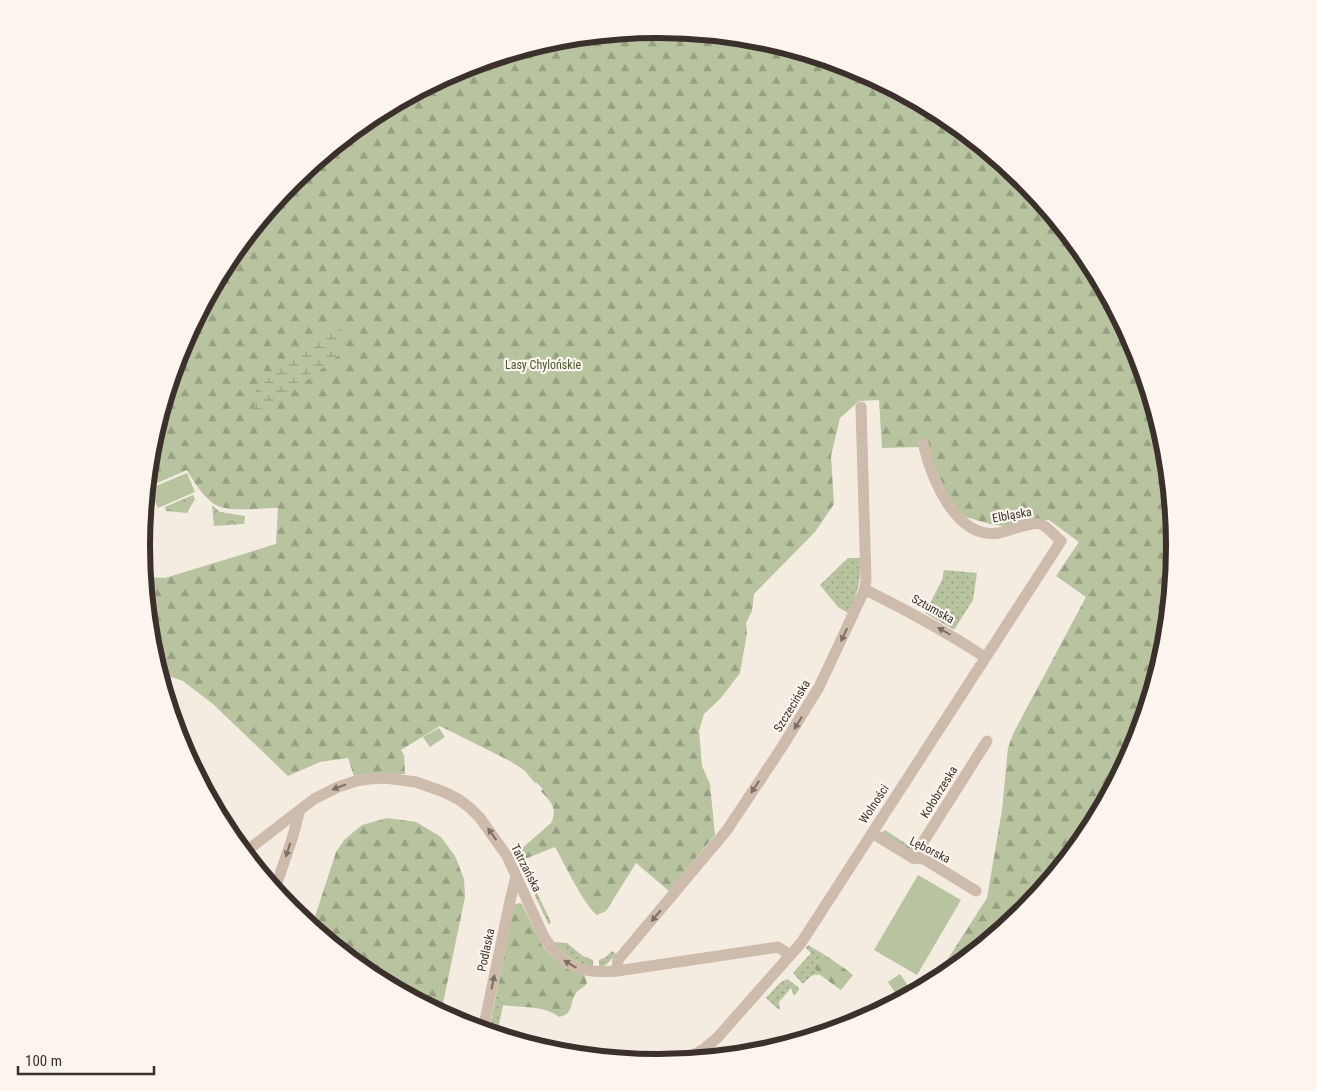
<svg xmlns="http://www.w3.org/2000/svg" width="1317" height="1091" viewBox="0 0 1317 1091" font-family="'Roboto Condensed',sans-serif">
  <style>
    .grass { fill: url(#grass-dots) }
    .forest { fill: url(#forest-firs) }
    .wetland { fill: url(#wetland-marsh) }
    .park { fill: url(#park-crowns) }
    .garden { fill: #b8c4a0 }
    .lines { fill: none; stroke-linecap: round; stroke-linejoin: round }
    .minor { stroke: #cdbbac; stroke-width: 11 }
    .oneway { fill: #7d6f65 }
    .labels { text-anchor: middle; stroke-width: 4.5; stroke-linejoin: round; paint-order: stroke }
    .park-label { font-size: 12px; fill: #4a5a2e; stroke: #fbf5ee }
    .street-label { font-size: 12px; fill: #3b302b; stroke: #fbf5ee }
    .rim { fill: none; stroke: #3b302b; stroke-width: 6 }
  </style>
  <defs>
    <pattern id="grass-dots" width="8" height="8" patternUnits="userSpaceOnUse" patternTransform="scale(1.25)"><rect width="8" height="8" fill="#b8c4a0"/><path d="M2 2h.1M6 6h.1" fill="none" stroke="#97a083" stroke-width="1.8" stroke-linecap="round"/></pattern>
    <pattern id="forest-firs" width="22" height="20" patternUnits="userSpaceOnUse" patternTransform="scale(1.25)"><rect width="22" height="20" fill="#b8c4a0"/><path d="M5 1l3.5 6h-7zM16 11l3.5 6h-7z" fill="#97a083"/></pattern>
    <pattern id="wetland-marsh" width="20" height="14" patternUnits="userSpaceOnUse" patternTransform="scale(1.25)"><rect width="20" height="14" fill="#b8c4a0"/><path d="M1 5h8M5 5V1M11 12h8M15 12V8" fill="none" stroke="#97a083"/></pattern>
    <pattern id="park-crowns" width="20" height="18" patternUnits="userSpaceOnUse" patternTransform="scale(1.25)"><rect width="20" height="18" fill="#b8c4a0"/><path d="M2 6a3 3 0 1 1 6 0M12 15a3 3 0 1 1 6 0" fill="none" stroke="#97a083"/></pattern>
  </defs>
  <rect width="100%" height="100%" fill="#f4ebe1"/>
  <g class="grass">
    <path d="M848,558H860C861,582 858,592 848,613L838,607L820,585Z"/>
    <path d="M944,570L977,573L973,600L954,630L925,613L942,580Z"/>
    <path d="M885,830L914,849L910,851L882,833Z"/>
    <path d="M527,872L551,922L549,925L524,873Z"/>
    <path d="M553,942L567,943L583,956L593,960V967C576,964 564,954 553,942Z"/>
    <path d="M808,945L825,955L814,964L817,971L820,975C812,973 810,977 804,983H802L793,973L811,953L806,948Z"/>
    <path d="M612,951L616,954L606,965L599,967V960L606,957Z"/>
    <path d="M787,979L798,987L799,990L794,996L791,988L779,1002L780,1009H778L766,998L780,983Z"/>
    <path d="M496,996L502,997L503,1005L497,1034L489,1031Z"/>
  </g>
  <g class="forest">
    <path d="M659,29L760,39L857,68L946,116L1024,180L1088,259L1136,348L1165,445L1175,546L1165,647L1136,744L1088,833L1024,911L945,975L933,982L987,898L1002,810L1008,748L1013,734L1086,597L1056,576L1079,542L1049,520H1038L1003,526L990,524L966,517L951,503L921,447L882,448L879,400L859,401L840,418L831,456L834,504L815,532L754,594L752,611L746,623L747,633L740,673L721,698L704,714L699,731L702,766L710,784L715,835L669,891L636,863L606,911L597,915C585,907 563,861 555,847L525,859L519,851L551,823C558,807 551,803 541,791L543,789L536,782L535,783L524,770L510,761L440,726L401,750L404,755L405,774H363L354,776L348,758L320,762L288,776L213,704L183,681L160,673L152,646L145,577L165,578L276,544L278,508C262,508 232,512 218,506C206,501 193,481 187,470L148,487L152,444L181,347L229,258L293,180L372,116L461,68L558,39Z"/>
    <path d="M387,818L416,822L441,837L455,856L464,879L465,897L441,1013L371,975L312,926L336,852L344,840L362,825Z"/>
    <path d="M520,903L522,904L542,945L554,959L584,974L587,983C584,988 577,990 575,995C569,1005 574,1014 559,1017C545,1005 521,1008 503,1005L502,997L496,996L514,906L516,904Z"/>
    <path d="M825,955L844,968L853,975L841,990L820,975L814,967V964Z"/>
    <path d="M790,1033L798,1039L797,1041L777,1047Z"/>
  </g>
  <path class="wetland" d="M332,322L343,325L338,356L291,393L253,418L256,390Z"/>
  <g class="park">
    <path d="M193,495L195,499L187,513L166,511L165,507Z"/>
    <path d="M212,505L220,512L245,516L244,524L214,526Z"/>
  </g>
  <g class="garden">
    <path d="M187,473L195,492L158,508L149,489Z"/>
    <path d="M439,728L445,737L430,747L423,737Z"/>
    <path d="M918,875L961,900L917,975L874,950Z"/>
    <path d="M900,974L913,993L900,1000L888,982Z"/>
  </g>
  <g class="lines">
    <g class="minor">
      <path d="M864,591L870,592C910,612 948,633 985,657"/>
      <path d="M872,833L913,858L924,859L976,891"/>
      <path d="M245,852L314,799L338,787L356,781L369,779L385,778L416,782L444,792L458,799L469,807L480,818L507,856L544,937C564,968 582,974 617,971L778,947L790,955"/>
      <path d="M913,858L987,741"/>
      <path d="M275,889L292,839L298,817L299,811"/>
      <path d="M617,971V967L618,960L727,830L782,747L819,687L864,591L866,580L861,407"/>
      <path d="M483,1030L510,901L516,876"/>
      <path d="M684,1060L704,1049L718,1037L801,943L1061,541C1055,536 1048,527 1041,524C1031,521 1010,531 999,533C955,540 931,477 923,443"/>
    </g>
  </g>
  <defs><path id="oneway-solid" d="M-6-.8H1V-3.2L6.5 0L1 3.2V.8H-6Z" transform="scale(1.25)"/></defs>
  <g class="oneway">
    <use href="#oneway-solid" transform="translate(944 631) rotate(-150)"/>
    <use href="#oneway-solid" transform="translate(844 635) rotate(115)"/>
    <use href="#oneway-solid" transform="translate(798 723) rotate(122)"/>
    <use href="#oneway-solid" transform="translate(339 787) rotate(159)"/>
    <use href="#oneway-solid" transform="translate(755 787) rotate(124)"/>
    <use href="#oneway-solid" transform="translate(492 834) rotate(-125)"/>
    <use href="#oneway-solid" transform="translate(288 850) rotate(108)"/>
    <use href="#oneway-solid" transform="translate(656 916) rotate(130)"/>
    <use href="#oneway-solid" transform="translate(570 964) rotate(-149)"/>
    <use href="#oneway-solid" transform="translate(493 982) rotate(-78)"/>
  </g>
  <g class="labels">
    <g class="park-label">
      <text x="543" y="369">Lasy Chylońskie</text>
    </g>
    <g class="street-label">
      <text transform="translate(1012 515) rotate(-10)" y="4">Elbląska</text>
      <text transform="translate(933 609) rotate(29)" y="4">Sztumska</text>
      <text transform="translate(792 706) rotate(-59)" y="4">Szczecińska</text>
      <text transform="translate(939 792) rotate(-58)" y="4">Kołobrzeska</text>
      <text transform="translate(874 804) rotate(-57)" y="4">Wolności</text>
      <text transform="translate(930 850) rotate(27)" y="4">Lęborska</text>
      <text transform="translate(526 868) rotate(63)" y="4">Tatrzańska</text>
      <text transform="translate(486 950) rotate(-78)" y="4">Podlaska</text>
    </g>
  </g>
  <path d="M0 0H1317V1091H0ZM150 546a508 508 0 1 1 1016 0a508 508 0 1 1-1016 0Z" fill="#fbf5ee" fill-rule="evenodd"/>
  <path class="rim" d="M150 546a508 508 0 1 1 1016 0a508 508 0 1 1-1016 0Z"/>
  <path d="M18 1066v8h136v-8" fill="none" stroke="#3b302b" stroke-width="2.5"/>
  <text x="25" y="1066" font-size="15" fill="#3b302b" stroke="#fbf5ee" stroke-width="4" paint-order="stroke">100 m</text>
</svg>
